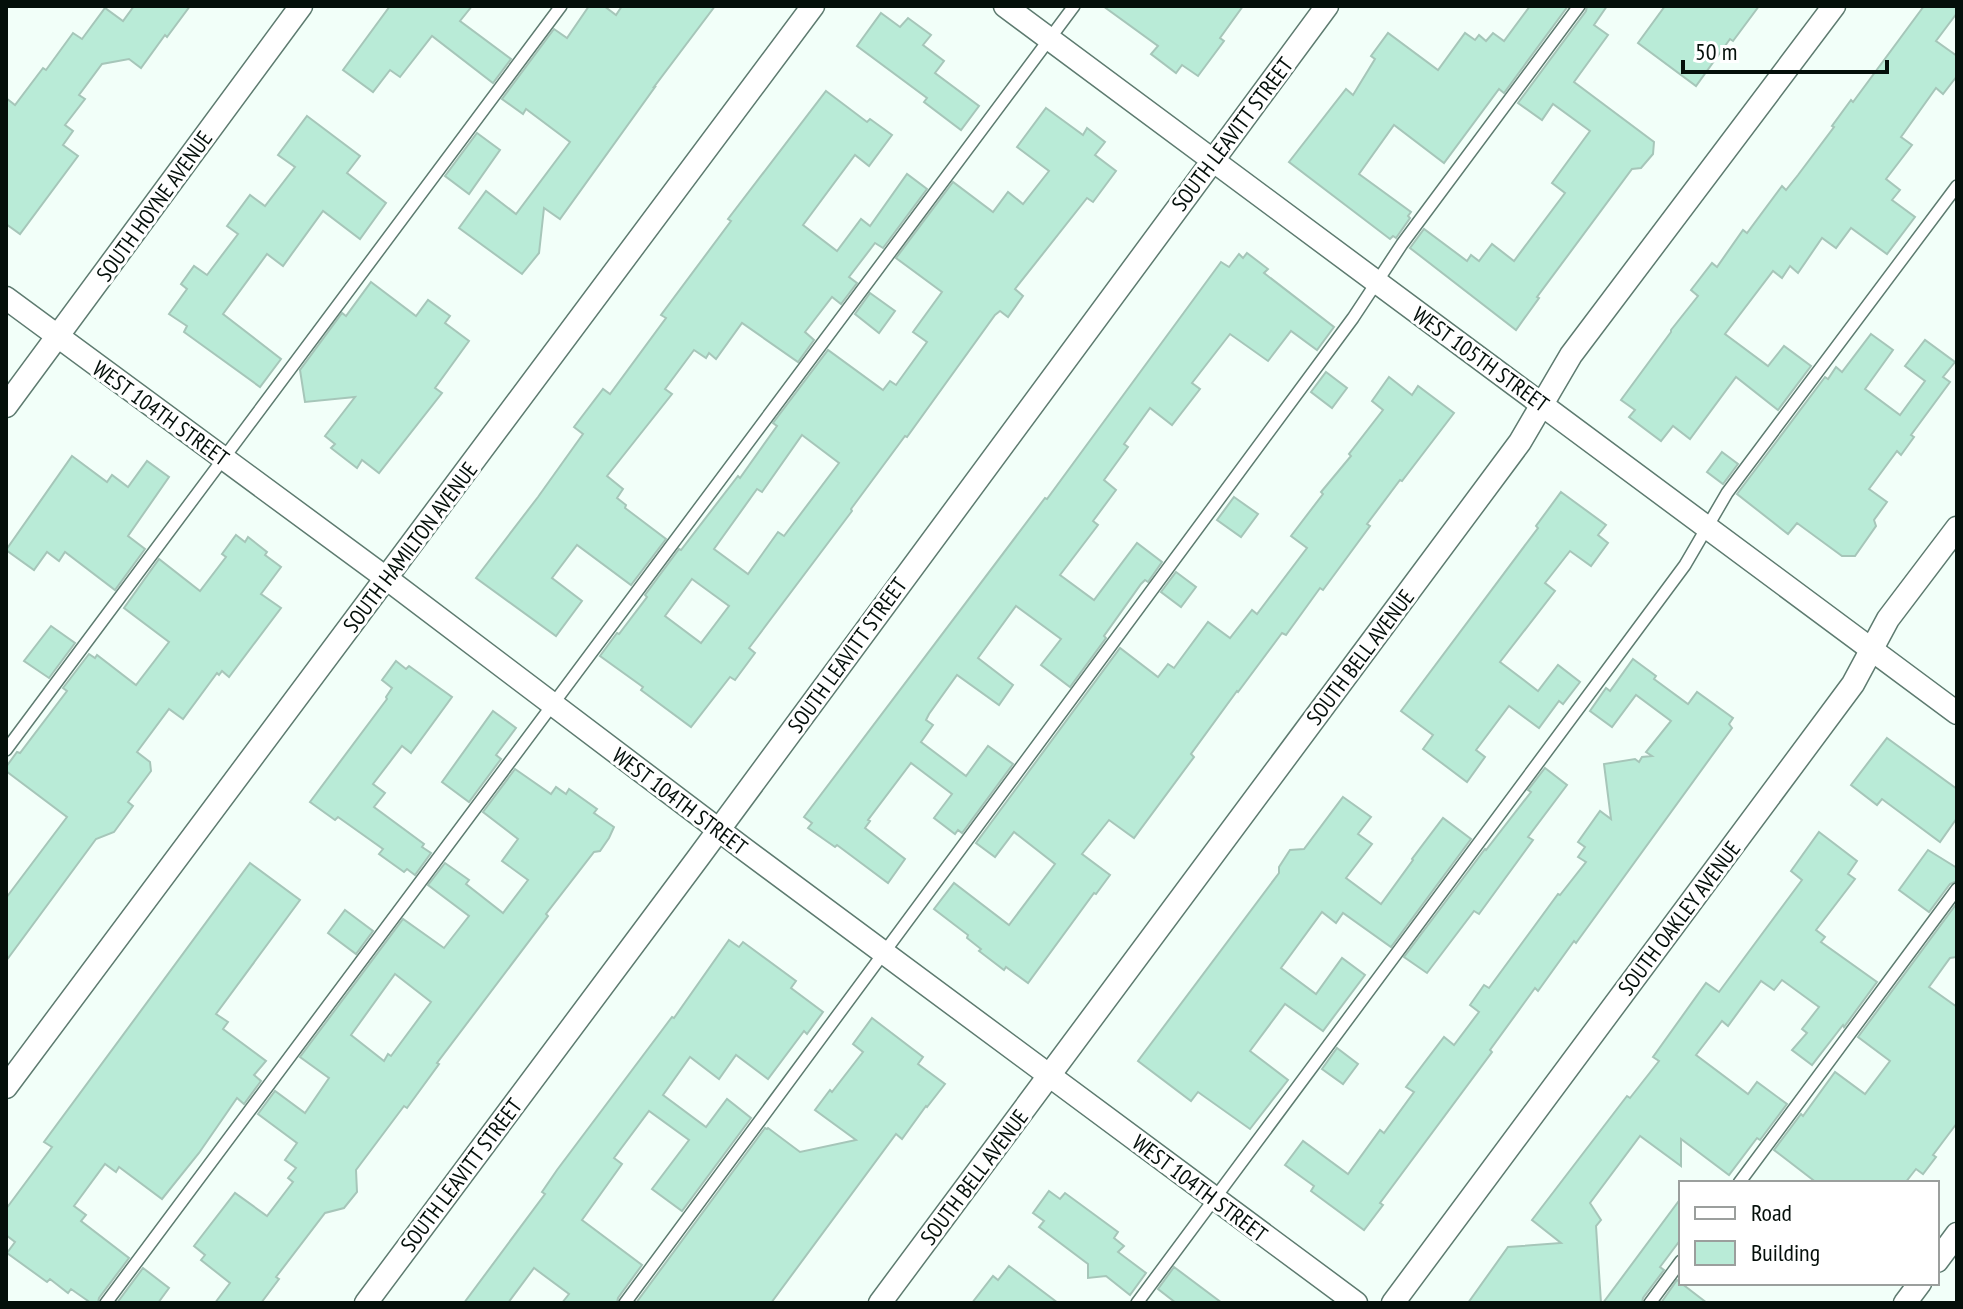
<svg xmlns="http://www.w3.org/2000/svg" width="1963" height="1309" viewBox="0 0 1963 1309" font-family="'PT Sans Narrow',sans-serif">
  <style>
    .building { fill: #b9ebd7; stroke: #a6c6b9; stroke-width: 2; fill-rule: evenodd }
    .lines { fill: none; stroke-linecap: round; stroke-linejoin: round }
    .lane-casing { stroke: #5e7b70; stroke-width: 14 }
    .street-casing { stroke: #5e7b70; stroke-width: 25 }
    .lane { stroke: #fff; stroke-width: 11 }
    .street { stroke: #fff; stroke-width: 22 }
    .labels { text-anchor: middle; stroke-width: 6; stroke-linejoin: round; paint-order: stroke }
    .street-label { font-size: 22px; fill: #040f0a; stroke: #fff }
  </style>
  <rect width="100%" height="100%" fill="#f2fff9"/>
  <g class="building">
    <path d="M134,6H190L167,37L165,35L141,68L129,59L102,64L79,95L85,99L65,125L73,131L63,145L78,156L20,234L6,224V98L15,105L43,68L46,70L73,33L82,39L105,8L123,21Z"/>
    <path d="M390,6H472L460,21L511,59L493,83L432,36L400,77L390,70L373,92L343,70Z"/>
    <path d="M589,6H604L616,15L622,6H715L654,87H655L560,219L544,208L539,253L522,274L459,228L486,191L516,214L570,142L526,109L523,114L502,99L554,29L567,38Z"/>
    <path d="M1103,6H1243L1220,38L1224,41L1198,76L1182,65L1176,73L1151,54L1158,46Z"/>
    <path d="M1530,6H1568L1504,93L1499,89L1444,163L1394,125L1359,174L1411,212L1408,216L1410,218L1396,238L1393,236L1390,239L1289,162L1346,89L1353,95L1375,59L1371,56L1388,33L1438,70L1465,33L1475,40L1479,35L1486,41L1493,33L1504,41Z"/>
    <path d="M1587,6H1607L1594,25L1608,35L1574,82L1654,142L1653,154L1641,168L1632,169L1537,297L1539,298L1516,330L1410,248L1424,229L1467,261L1471,255L1479,261L1492,244L1514,261L1565,193L1552,183L1590,131L1553,104L1542,120L1518,103L1586,11Z"/>
    <path d="M1665,6H1759L1733,41L1730,39L1696,86L1638,43Z"/>
    <path d="M1924,6H1957V13L1936,41L1957,56V76L1943,94L1936,88L1901,137L1912,145L1886,179L1900,190L1892,200L1915,217L1887,254L1851,228L1836,248L1822,238L1798,273L1790,266L1782,278L1773,271L1725,334L1768,366L1784,346L1811,366L1778,410L1736,377L1690,439L1673,426L1661,441L1629,417L1635,410L1621,400L1671,332V330L1698,296L1691,290L1712,263L1717,267L1743,230L1747,233L1782,186L1786,190L1798,175L1834,127L1832,126L1851,100L1853,102Z"/>
    <path d="M881,13L900,27L908,18L931,35L923,45L944,61L935,73L979,106L961,130L924,102L927,98L857,46Z"/>
    <path d="M826,91L867,122L870,119L892,135L869,166L855,155L803,225L837,251L861,219L870,226L907,174L927,189L883,248L875,243L849,277L857,283L841,304L832,297L805,332L814,340L798,362L742,323L716,359L709,353L706,358L694,350L665,389L672,394L607,476L623,489L617,498L626,505L625,508L666,539L631,585L577,545L552,578L582,601L556,636L476,578L538,497L583,434L574,427L603,389L610,394L666,318L661,315L731,221L728,219Z"/>
    <path d="M1046,108L1083,135L1087,128L1105,142L1095,155L1116,171L1093,202L1087,198L1015,289L1023,296L1008,317L1000,311L995,315L907,437L905,436L851,509L852,511L749,648L755,653L735,680L730,677L691,727L641,690L643,687L600,656L617,633L619,634L647,597L645,595L679,549L681,550L738,476L740,478L777,426L773,423L828,350L883,390L890,381L896,385L927,342L913,332L942,292L896,258L953,182L993,212L1008,192L1023,204L1049,171L1017,147ZM802,435L839,463L784,536L778,532L748,574L714,549L757,489L762,492ZM692,579L729,606L701,643L665,616Z"/>
    <path d="M307,116L360,156L347,173L386,203L360,239L323,211L283,266L267,254L223,314L281,359L260,387L184,332L187,326L169,314L187,289L181,284L194,266L207,275L238,234L227,226L250,195L265,206L295,167L278,155Z"/>
    <path d="M477,133L500,150L469,194L445,176Z"/>
    <path d="M1247,253L1268,269L1264,273L1334,327L1317,350L1291,331L1268,361L1230,334L1192,383L1200,389L1172,425L1150,408L1124,444L1128,447L1104,480L1116,490L1093,521L1098,525L1060,575L1094,600L1137,543L1162,562L1148,582L1145,580L1141,584L1104,636L1106,638L1070,687L1041,665L1061,639L1016,606L978,658L1013,685L999,705L957,675L929,714L926,720L933,725L921,742L966,776L988,746L1013,764L962,833L958,830L955,834L934,818L952,794L911,763L868,820L870,821L865,828L905,859L888,883L837,845L835,847L808,828L812,823L804,817L1045,498L1047,499L1221,262L1229,267L1239,254L1243,258Z"/>
    <path d="M371,282L416,316L428,300L450,316L445,323L469,341L435,388L442,393L379,473L362,460L357,468L331,448L335,444L325,436L355,397L305,402L300,370L342,313L346,316Z"/>
    <path d="M870,293L895,311L879,333L855,314Z"/>
    <path d="M1871,334L1893,350L1865,389L1900,415L1925,381L1905,366L1925,340L1955,362L1943,377L1950,382L1911,435L1914,437L1901,455L1897,451L1869,489L1887,502L1874,520L1876,526L1855,556H1842L1797,523L1788,534L1737,494L1825,377L1828,379L1836,367L1842,372Z"/>
    <path d="M1326,372L1347,388L1332,408L1311,392Z"/>
    <path d="M1389,377L1412,395L1418,386L1454,413L1402,481L1400,480L1367,524L1370,526L1323,590L1320,588L1286,635L1282,633L1238,692L1237,691L1191,754L1194,757L1134,838L1109,820L1082,854L1110,875L1096,894L1094,893L1028,983L1006,967L1004,970L979,951L981,949L967,938L968,935L934,909L954,883L1009,925L1055,864L1014,832L995,857L976,843L1120,648L1158,677L1168,664L1174,668L1208,622L1230,638L1252,610L1257,614L1307,548L1291,536L1323,494L1321,492L1351,456L1349,454L1383,410L1372,401Z"/>
    <path d="M1722,452L1738,464L1723,484L1707,472Z"/>
    <path d="M72,456L107,482L112,475L128,487L147,461L169,477L128,536L145,549L115,590L65,552L59,561L47,552L34,570L6,550Z"/>
    <path d="M1561,492L1606,525L1598,535L1608,543L1591,566L1570,551L1545,583L1555,591L1500,662L1538,691L1558,665L1580,682L1563,704L1559,701L1539,728L1509,706L1476,750L1485,757L1467,782L1423,749L1433,735L1401,711L1538,528L1536,526Z"/>
    <path d="M1234,497L1258,514L1241,537L1217,520Z"/>
    <path d="M236,535L245,542L248,537L267,552L265,555L281,567L261,594L281,608L229,677L222,671L219,675L217,673L183,719L169,709L137,752L150,762L151,771L128,802L133,806L114,832L96,839L6,961V898L67,817L6,771V767L17,752L20,753L67,691L63,688L89,654L95,658L97,655L136,685L169,642L124,608L159,559L200,591L226,557L222,554Z"/>
    <path d="M1176,572L1196,587L1181,607L1161,592Z"/>
    <path d="M51,626L75,643L49,678L24,661Z"/>
    <path d="M1633,659L1656,676L1654,679L1688,704L1697,692L1733,718L1729,724L1732,728L1576,943L1574,941L1538,991L1535,988L1490,1050L1492,1052L1380,1203L1383,1205L1364,1230L1311,1191L1314,1186L1285,1165L1303,1141L1348,1174L1380,1130L1384,1133L1414,1092L1406,1087L1444,1037L1454,1045L1479,1012L1470,1005L1484,985L1489,988L1558,894L1560,895L1586,862L1578,857L1585,847L1578,842L1600,811L1611,819L1604,764L1635,759L1639,762L1642,757L1652,756L1646,752L1671,721L1636,695L1612,727L1590,711L1606,688L1610,691Z"/>
    <path d="M396,661L406,669L409,666L452,697L411,753L402,746L373,784L385,793L374,807L424,844L422,847L431,853L415,875L407,869L404,872L379,854L383,849L338,817L335,820L310,802L387,699L386,697L392,688L382,680Z"/>
    <path d="M493,711L516,728L496,755L501,759L469,802L442,782Z"/>
    <path d="M1887,738L1957,789V818L1940,842L1882,799L1877,805L1851,785Z"/>
    <path d="M1545,768L1567,785L1528,837L1533,840L1479,914L1474,911L1427,973L1404,957L1485,849L1486,850L1531,792L1528,790Z"/>
    <path d="M515,769L551,794L556,787L566,794L569,789L597,809L594,813L614,827L609,838L600,851L594,852L546,914L548,916L437,1063L439,1064L407,1108L404,1106L356,1170L357,1192L344,1208L325,1213L276,1277L279,1279L261,1303H215L230,1283L201,1260L205,1255L194,1246L235,1193L267,1216L293,1182L288,1178L296,1168L285,1160L297,1143L258,1114L275,1091L305,1113L329,1078L300,1057L403,919L444,948L469,916L428,885L445,863L469,880L466,884L503,913L528,880L502,861L518,839L483,812ZM395,974L431,1002L391,1056L388,1054L384,1061L351,1035Z"/>
    <path d="M1343,797L1371,817L1358,834L1372,844L1346,878L1381,904L1413,860L1412,859L1443,818L1471,839L1391,947L1343,913L1336,923L1322,912L1281,968L1316,994L1342,958L1365,975L1323,1031L1285,1004L1250,1051L1288,1080L1250,1129L1198,1092L1191,1101L1138,1061L1279,873V867L1290,850L1304,849Z"/>
    <path d="M1819,832L1857,861L1848,874L1855,879L1816,930L1825,937L1821,942L1877,982L1844,1027L1843,1025L1812,1065L1792,1050L1807,1033L1802,1029L1819,1007L1782,980L1774,990L1761,981L1728,1026L1722,1021L1696,1055L1748,1094L1757,1082L1787,1104L1760,1140L1757,1138L1729,1175L1681,1139V1166L1640,1136L1590,1203L1601,1220L1596,1226L1601,1303H1468L1508,1247L1561,1243L1532,1220L1627,1096L1630,1098L1659,1061L1653,1057L1706,983L1719,992L1802,880L1791,871Z"/>
    <path d="M1928,850L1957,868V881L1950,884L1929,912L1899,890Z"/>
    <path d="M250,863L300,900L216,1014L228,1022L223,1029L266,1061L254,1075L261,1081L244,1104L237,1098L199,1153L162,1199L119,1167L116,1172L105,1164L74,1206L86,1215L81,1221L129,1258L99,1298L98,1303H91L71,1289L68,1293L50,1279L47,1282L7,1253L15,1242L6,1235V1209L52,1147L44,1142Z"/>
    <path d="M1957,903V957L1950,958L1929,987L1957,1007V1123L1933,1155L1936,1157L1923,1174L1916,1169L1905,1183H1817L1774,1150L1801,1114L1803,1116L1835,1072L1865,1094L1890,1061L1858,1037Z"/>
    <path d="M345,910L373,931L356,954L328,933Z"/>
    <path d="M729,940L739,947L743,942L796,981L791,988L823,1012L807,1034L804,1031L768,1079L736,1055L719,1079L690,1057L663,1095L706,1127L727,1099L751,1118L682,1211L652,1189L689,1140L649,1111L614,1158L622,1164L582,1220L642,1265L618,1298L617,1303H562L569,1294L534,1268L508,1303H464L545,1194L542,1192L557,1170L672,1017L674,1018Z"/>
    <path d="M872,1018L923,1057L918,1064L945,1084L927,1107L926,1106L902,1139L896,1134L771,1303H636L765,1128L767,1129L768,1128L800,1152L856,1140L815,1110L830,1090L832,1092L863,1052L853,1044Z"/>
    <path d="M1337,1048L1358,1064L1343,1084L1322,1069Z"/>
    <path d="M1049,1191L1060,1199L1065,1193L1118,1232L1114,1238L1124,1246L1118,1252L1146,1273L1130,1295L1106,1276L1088,1278V1264L1039,1227L1044,1221L1033,1213Z"/>
    <path d="M1681,1198V1239L1660,1267L1664,1270L1643,1298L1642,1303H1603Z"/>
    <path d="M1009,1266L1058,1303H972L993,1276L998,1280Z"/>
    <path d="M1174,1267L1222,1303H1176L1158,1289Z"/>
    <path d="M143,1268L169,1288L158,1303H117Z"/>
    <path d="M1677,1280L1707,1303H1661Z"/>
  </g>
  <g class="lines">
    <defs>
      <g id="lane">
        <path d="M6,750L561,6"/>
        <path d="M1739,1183L1957,889"/>
        <path d="M106,1303L1074,6"/>
        <path d="M625,1303L1353,318L1402,244L1579,6"/>
        <path d="M1137,1303L1685,565L1727,493L1957,186"/>
        <path d="M1650,1303L1681,1261"/>
      </g>
      <g id="street">
        <path d="M1005,6L1957,713"/>
        <path d="M6,298L386,578L744,849L1356,1303"/>
        <path d="M6,406L301,6"/>
        <path d="M6,1087L813,6"/>
        <path d="M1937,1261L1957,1234"/>
        <path d="M366,1303L698,858L1327,6"/>
        <path d="M880,1303L1520,442L1571,355L1834,6"/>
        <path d="M1393,1303L1853,684L1888,619L1957,528"/>
        <path d="M1905,1303L1920,1283"/>
      </g>
    </defs>
    <use href="#lane" class="lane-casing"/>
    <use href="#street" class="street-casing"/>
    <use href="#lane" class="lane"/>
    <use href="#street" class="street"/>
  </g>
  <g class="labels">
    <g class="street-label">
      <text transform="translate(1232 134) rotate(-53)" y="8">SOUTH LEAVITT STREET</text>
      <text transform="translate(154 206) rotate(-54)" y="8">SOUTH HOYNE AVENUE</text>
      <text transform="translate(1481 359) rotate(36)" y="8">WEST 105TH STREET</text>
      <text transform="translate(161 413) rotate(36)" y="8">WEST 104TH STREET</text>
      <text transform="translate(410 547) rotate(-53)" y="8">SOUTH HAMILTON AVENUE</text>
      <text transform="translate(847 655) rotate(-54)" y="8">SOUTH LEAVITT STREET</text>
      <text transform="translate(1360 657) rotate(-53)" y="8">SOUTH BELL AVENUE</text>
      <text transform="translate(680 801) rotate(37)" y="8">WEST 104TH STREET</text>
      <text transform="translate(1679 918) rotate(-53)" y="8">SOUTH OAKLEY AVENUE</text>
      <text transform="translate(461 1175) rotate(-53)" y="8">SOUTH LEAVITT STREET</text>
      <text transform="translate(974 1177) rotate(-53)" y="8">SOUTH BELL AVENUE</text>
      <text transform="translate(1200 1188) rotate(37)" y="8">WEST 104TH STREET</text>
    </g>
  </g>
  <rect width="1963" height="1309" fill="none" stroke="#040f0a" stroke-width="16"/>
  <rect x="1679" y="1181" width="260" height="104" fill="#ffffff" stroke="#9b9f9d" stroke-width="2"/>
  <rect x="1695" y="1207" width="40" height="12" fill="#ffffff" stroke="#9b9f9d" stroke-width="2"/>
  <text x="1751" y="1221" font-size="24" fill="#040f0a">Road</text>
  <rect x="1695" y="1241" width="40" height="24" fill="#b9ebd7" stroke="#9b9f9d" stroke-width="2"/>
  <text x="1751" y="1261" font-size="24" fill="#040f0a">Building</text>
  <path d="M1683 60v12h204v-12" fill="none" stroke="#040f0a" stroke-width="4"/>
  <text x="1695" y="60" font-size="24" fill="#040f0a" stroke="#ffffff" stroke-width="6" paint-order="stroke">50 m</text>
</svg>
